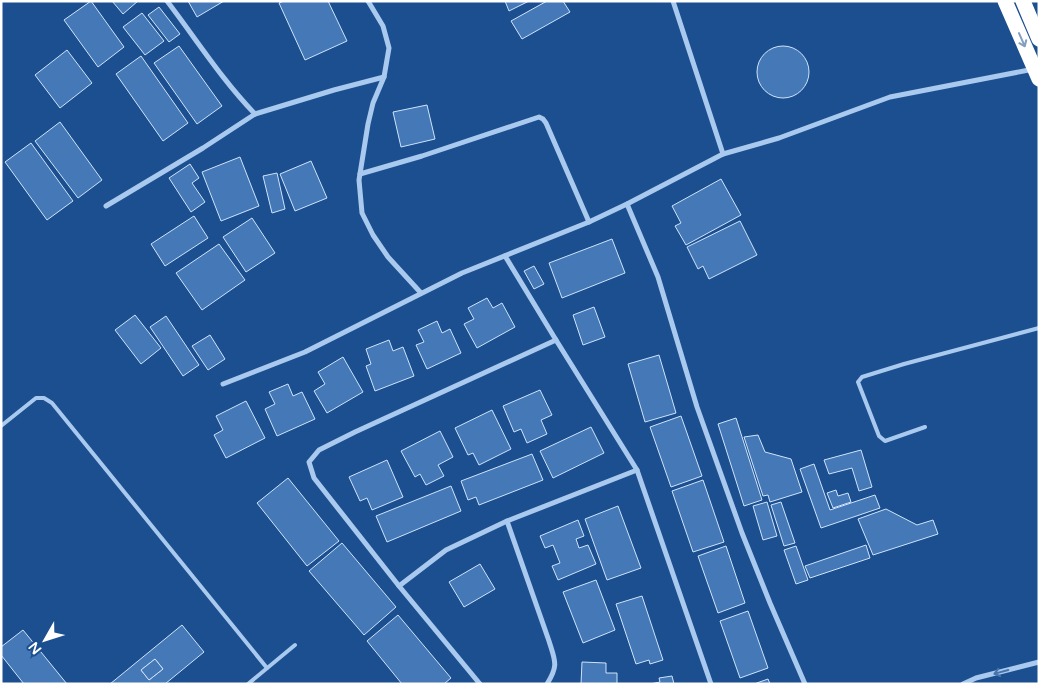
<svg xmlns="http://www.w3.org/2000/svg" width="1040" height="685" viewBox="0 0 1040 685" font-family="'Varela Round',sans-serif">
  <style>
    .building { fill: #4478b7; stroke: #cfe3fa; fill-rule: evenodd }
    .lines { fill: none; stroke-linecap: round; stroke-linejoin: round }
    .lane { stroke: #a9c9ee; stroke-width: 4 }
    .street { stroke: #a9c9ee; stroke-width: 5 }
    .highway { stroke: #fff; stroke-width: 15 }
    .oneway { stroke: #829ec1 }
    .oneway2 { stroke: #4674ac }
  </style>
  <rect width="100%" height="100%" fill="#1b4f8f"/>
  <g class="building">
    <path d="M91,1L124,47L98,67L64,20Z"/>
    <path d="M112,1H138L123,14Z"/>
    <path d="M188,1H224L197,17Z"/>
    <path d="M284,1H328L347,41L305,60L279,3Z"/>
    <path d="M505,1H529L509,11Z"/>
    <path d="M547,1H563L570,12L522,39L511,21Z"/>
    <path d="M159,7L180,34L169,42L148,15Z"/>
    <path d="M142,13L164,41L145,55L123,27Z"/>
    <path d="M179,46L222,106L197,124L154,63Z"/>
    <circle cx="783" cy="72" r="26"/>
    <path d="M67,50L92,83L60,108L35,75Z"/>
    <path d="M141,56L188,123L163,141L116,74Z"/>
    <path d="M427,105L435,139L401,147L393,112Z"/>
    <path d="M60,122L102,180L78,198L35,141Z"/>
    <path d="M31,143L73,201L47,220L5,162Z"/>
    <path d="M240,157L259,206L221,221L202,172Z"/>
    <path d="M311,161L327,198L295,211L280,174Z"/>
    <path d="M190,164L199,178L192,183L205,202L191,212L169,178Z"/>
    <path d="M277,173L285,209L272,213L263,176Z"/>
    <path d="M721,179L741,215L686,245L675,226L681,223L672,206Z"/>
    <path d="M194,216L208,238L165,266L151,244Z"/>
    <path d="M252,218L275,253L246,272L223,237Z"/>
    <path d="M740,221L757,255L709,279L703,266L698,269L687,247Z"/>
    <path d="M612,239L625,273L562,298L549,263Z"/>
    <path d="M219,244L245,280L202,310L176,273Z"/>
    <path d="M534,266L544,284L534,289L524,271Z"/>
    <path d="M487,298L493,308L502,303L515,327L477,348L464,324L474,319L468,308Z"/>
    <path d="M594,307L605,337L583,345L573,315Z"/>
    <path d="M135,315L161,348L141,364L115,330Z"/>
    <path d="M166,316L199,365L183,376L150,327Z"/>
    <path d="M437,321L442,333L450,329L461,353L427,369L416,345L424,342L418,330Z"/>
    <path d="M210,335L225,359L208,370L192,346Z"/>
    <path d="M389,340L393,351L403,347L414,376L375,391L366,366L371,364L366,349Z"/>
    <path d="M659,355L676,413L645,422L628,364Z"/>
    <path d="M343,357L363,392L327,413L314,391L325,384L318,372Z"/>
    <path d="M288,384L293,396L302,392L315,419L277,436L265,409L275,404L269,392Z"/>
    <path d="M540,390L552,415L541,420L547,434L527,443L521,429L514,432L503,406Z"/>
    <path d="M246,401L265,438L226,458L214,435L223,430L216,416Z"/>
    <path d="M492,410L511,449L479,465L473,453L468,455L455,428Z"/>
    <path d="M681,416L702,476L671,487L650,427Z"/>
    <path d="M736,418L762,500L744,506L718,424Z"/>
    <path d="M591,427L604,453L553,478L540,451Z"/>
    <path d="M440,431L453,457L438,465L444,476L426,485L420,474L415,477L401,451Z"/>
    <path d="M758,435L765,452L791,459L802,492L770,502L768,495L763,496L744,437Z"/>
    <path d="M861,450L872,487L859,491L852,468L829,474L824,460Z"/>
    <path d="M532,454L543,480L479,505L476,497L468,500L461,481Z"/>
    <path d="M387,460L403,497L372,510L367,498L360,501L349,477Z"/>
    <path d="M814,464L830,510L875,495L880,508L821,528L800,469Z"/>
    <path d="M288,478L339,541L307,566L257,503Z"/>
    <path d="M703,480L724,542L693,552L672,491Z"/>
    <path d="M451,486L461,511L387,542L376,516Z"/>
    <path d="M836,490L838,496L848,493L851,502L833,508L827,493Z"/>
    <path d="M767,502L777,536L763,540L753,506Z"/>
    <path d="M781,502L795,543L784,546L771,505Z"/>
    <path d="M618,506L641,568L607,580L585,519Z"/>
    <path d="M886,509L917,525L933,520L938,534L873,555L858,519Z"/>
    <path d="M578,520L584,536L576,539L579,548L588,545L596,564L558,580L552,566L560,563L553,545L545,548L540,536Z"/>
    <path d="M342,543L396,607L364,635L309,571Z"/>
    <path d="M866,545L870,558L810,578L805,566Z"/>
    <path d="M726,546L745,603L718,613L698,556Z"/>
    <path d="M796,546L808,580L796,584L784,550Z"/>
    <path d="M480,564L495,589L464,607L449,582Z"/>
    <path d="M596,580L615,630L583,643L563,592Z"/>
    <path d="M642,596L663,660L650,664L649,660L636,664L616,604Z"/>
    <path d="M748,611L768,668L740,678L720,621Z"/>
    <path d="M398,615L451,678L444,684H402L367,641Z"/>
    <path d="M182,625L204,652L165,684H110ZM155,659L163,669L149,680L141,670Z"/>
    <path d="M23,630L67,684H24L1,655V647Z"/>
    <path d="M155,659L163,669L149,680L141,670Z"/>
    <path d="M582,662L606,663V673H617V684H581Z"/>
    <path d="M672,676L674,684H650L660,682L659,678Z"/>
    <path d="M768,679L770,684H754Z"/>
  </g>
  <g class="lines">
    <g class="lane">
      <path d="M1,426L36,398H44L52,403L267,668"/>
      <path d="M925,427L885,441L879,436L858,382L862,377L904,364L1039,328"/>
      <path d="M248,684L295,645"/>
    </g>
    <g class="street">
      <path d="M167,1C196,39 222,80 255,114"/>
      <path d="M368,1L383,26L389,48L384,77L373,103L368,124L359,180L362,213L373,235L388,257L421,293"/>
      <path d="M673,1L723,154"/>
      <path d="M360,174L422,156L539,117L543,119L546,123L589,222"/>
      <path d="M627,204L658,277L697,407L742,533L770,603L805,684"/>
      <path d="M106,206L203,148L255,114L334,90L384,77"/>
      <path d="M556,340L637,470L711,684"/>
      <path d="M223,384L305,352L462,273L589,222L627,204L723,154L779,138L890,97L1034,69"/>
      <path d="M507,521L549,641C555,661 559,665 547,684"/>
      <path d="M399,586L446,550L507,521L637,470"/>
      <path d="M480,684L399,586L314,478L309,462L319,450L355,432L556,340L505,256"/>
      <path d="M963,684L976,678L1039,662"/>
    </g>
    <g class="highway">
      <path d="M1005,1L1039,79"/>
      <path d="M1023,1L1039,39"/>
    </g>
  </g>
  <defs><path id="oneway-shaft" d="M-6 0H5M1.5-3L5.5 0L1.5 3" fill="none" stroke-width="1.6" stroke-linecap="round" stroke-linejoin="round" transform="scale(1.25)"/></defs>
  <use class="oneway" href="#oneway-shaft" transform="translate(1022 40) rotate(66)"/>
  <use class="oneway2" href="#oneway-shaft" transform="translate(1001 672) rotate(165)"/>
  <rect width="1040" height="685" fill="none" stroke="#ffffff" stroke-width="5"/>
  <g transform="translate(45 640) rotate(231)" stroke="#1b4f8f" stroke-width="4" paint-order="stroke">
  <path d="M0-4L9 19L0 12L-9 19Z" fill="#ffffff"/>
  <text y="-8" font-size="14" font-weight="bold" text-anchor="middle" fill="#ffffff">N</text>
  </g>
</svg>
